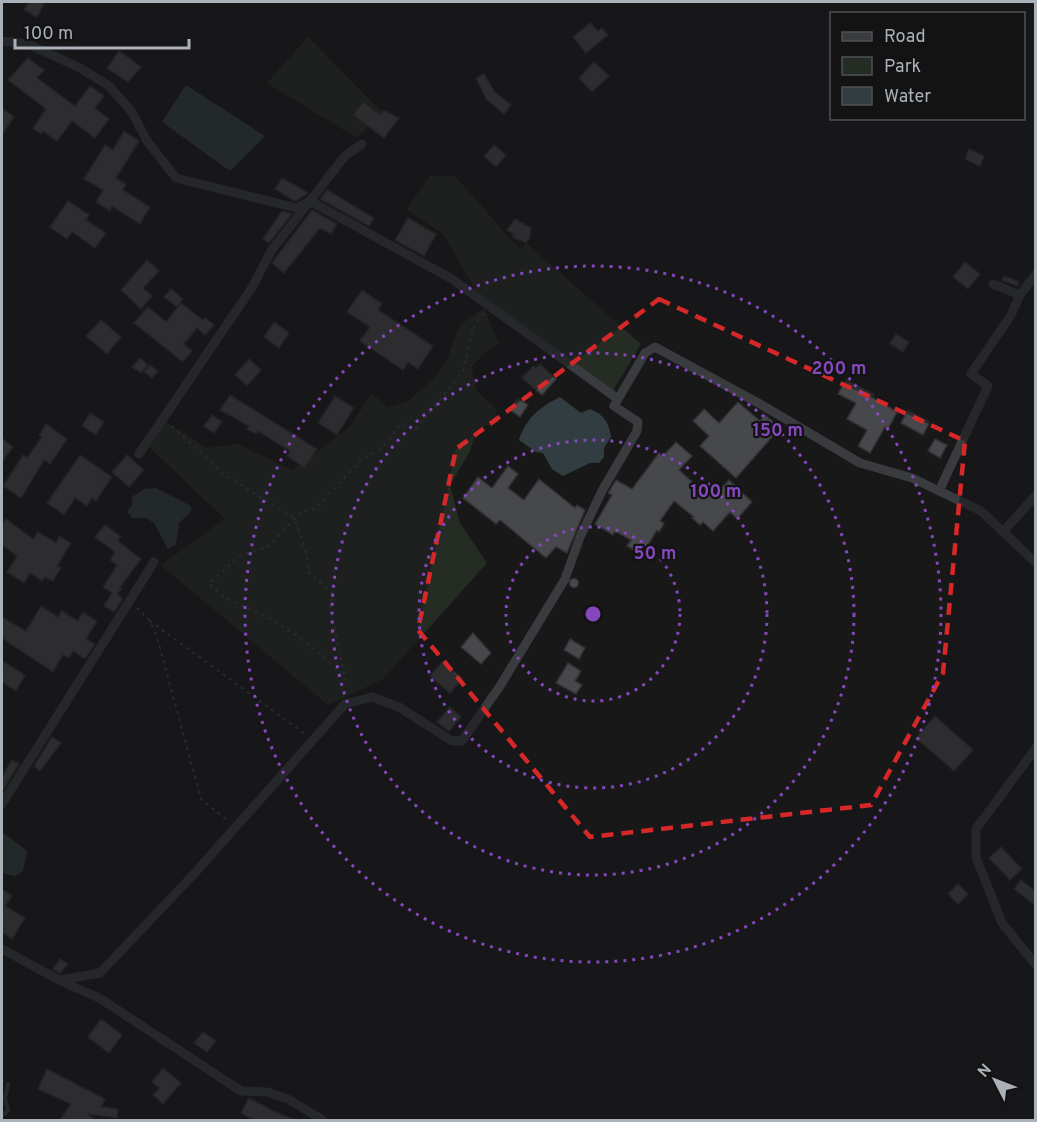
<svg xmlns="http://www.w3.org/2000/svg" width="1037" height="1122" viewBox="0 0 1037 1122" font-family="Overpass,sans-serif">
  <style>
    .green { fill: #242c24 }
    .water { fill: #323d41 }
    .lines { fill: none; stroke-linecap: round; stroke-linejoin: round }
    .stream { stroke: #323d41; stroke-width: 4 }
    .building { fill: #47484c; stroke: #323235; stroke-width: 1.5 }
    .path { stroke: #3f4245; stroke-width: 2; stroke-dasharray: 3 4.5; stroke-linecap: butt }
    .street { stroke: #393b3e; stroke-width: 9 }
    .marked { fill: none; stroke: #d62828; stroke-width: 4.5; stroke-dasharray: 12 8; stroke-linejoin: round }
    .ring { fill: none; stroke: #8547be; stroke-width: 3; stroke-dasharray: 3 6 }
    .centre { fill: #8547be; stroke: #131314; stroke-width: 3 }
    .ring-label { font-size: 18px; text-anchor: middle; font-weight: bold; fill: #8547be; stroke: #131314; stroke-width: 4.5; stroke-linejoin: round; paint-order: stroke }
  </style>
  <rect width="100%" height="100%" fill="#181819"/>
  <g class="green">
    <path d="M308,37L382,112L357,138L267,83Z"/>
    <path d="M430,176H455L520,250L526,243L641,344L611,394L482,302L444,235L406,209Z"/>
    <path d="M484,308L499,344L485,352L472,367L476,390L495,408L498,422L477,429L469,453L450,485L460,523L487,563L383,679L328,705L161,565L225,519L146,444L163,420L207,448L237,444L292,470L349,428L372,393L387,408L408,401L434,378L446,362L460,325Z"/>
  </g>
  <g class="water">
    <path d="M186,85L265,136L230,171L162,122Z"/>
    <path d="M560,397L581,413L590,409C604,415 609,422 611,437L604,448V457L599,463H590L563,476L552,469L543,453L536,452L519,440C526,418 540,407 560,397Z"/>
    <path d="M156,488L191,506V511L179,523L176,544L168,549L154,523L146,518H132L127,511L132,506V497L144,489Z"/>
    <path d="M2,832L27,851L23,871L15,876L2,873Z"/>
  </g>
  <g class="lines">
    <path class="stream" d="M2,1116L8,1110L5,1098L8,1084"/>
  </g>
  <g class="building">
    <path d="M29,2H45L37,17L24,10Z"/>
    <path d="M590,23L598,31L602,28L608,35L586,53L573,37Z"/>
    <path d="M119,51L141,67L128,82L107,68Z"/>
    <path d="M28,58L44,70L37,78L75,106L90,86L104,96L95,108L109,119L95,138L72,121L57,141L43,131L41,134L33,128L46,109L8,80Z"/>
    <path d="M594,62L609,76L592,92L579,78Z"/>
    <path d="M484,74L494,91L511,105L504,114L486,99L476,78Z"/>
    <path d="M363,102L381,115L384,110L399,118L384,138L353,115Z"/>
    <path d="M2,108L14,117L2,135Z"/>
    <path d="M124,131L139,141L116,178L126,184L123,190L150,207L140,224L112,206L110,211L96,202L103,190L84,179L105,145L113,150Z"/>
    <path d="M494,145L506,155L496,167L484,156Z"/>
    <path d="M969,149L984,156L980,166L965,159Z"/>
    <path d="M282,178L308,193L296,201L291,199L275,189Z"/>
    <path d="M327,190L374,218L369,226L320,199Z"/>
    <path d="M68,201L89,215L86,220L106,233L95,248L72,232L67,239L50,227Z"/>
    <path d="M312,210L337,224L331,234L320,228L284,273L272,263Z"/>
    <path d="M282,211L292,214L269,243L263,239Z"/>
    <path d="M408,218L436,234L424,256L395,240Z"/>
    <path d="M515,219L531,228L530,237L526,243L512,237L514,234L507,230Z"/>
    <path d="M147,260L159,271L143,288L152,296L141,309L121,290Z"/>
    <path d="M965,262L980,274L968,289L953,277Z"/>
    <path d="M1004,276L1019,282L1017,286L1002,280Z"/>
    <path d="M171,289L183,299L177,307L164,297Z"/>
    <path d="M362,290L382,304L378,310L433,346L418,369L408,362L403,370L360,341L370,327L347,312Z"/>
    <path d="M181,303L203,320L205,318L214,325L205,335L197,328L184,344L192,351L183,362L134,323L148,307L166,322Z"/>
    <path d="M101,320L121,337L107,354L86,336Z"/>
    <path d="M274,322L289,333L279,348L264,337Z"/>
    <path d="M896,334L909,342L903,352L890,344Z"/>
    <path d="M140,358L148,365L141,373L132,367Z"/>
    <path d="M249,359L261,370L247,386L235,375Z"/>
    <path d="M540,364L556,379L542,395L522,378L533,366L536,368Z"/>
    <path d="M150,365L158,371L152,378L144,372Z"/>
    <path d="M846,380L874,394L873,397L897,412L888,429L885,427L870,453L858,446L867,430L847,419L856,403L838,394Z"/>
    <path d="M230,395L317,449L305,468L287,456L290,451L258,431L256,434L247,429L249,426L220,410Z"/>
    <path d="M335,396L354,408L337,435L318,423Z"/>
    <path d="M518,398L528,405L520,417L510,410Z"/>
    <path d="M738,402L760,421L765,415L780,428L736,478L700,446L709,436L693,421L704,409L719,423Z"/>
    <path d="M908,410L930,422L923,435L901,423Z"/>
    <path d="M90,413L104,422L96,435L82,426Z"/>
    <path d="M212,415L222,422L214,433L204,426Z"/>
    <path d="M46,424L67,439L50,464L44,460L21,498L3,486L23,455L27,458L42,437L39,435Z"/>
    <path d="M2,438L13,447L2,462Z"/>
    <path d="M935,439L947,445L940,458L928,451Z"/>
    <path d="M676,442L692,456L679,470L697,486L699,484L713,497L729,480L752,502L737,519L730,512L713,531L703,522L700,525L692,518L694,517L674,501L660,521L664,523L659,532L657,530L642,555L627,546L631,540L615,531L613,535L595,524L612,495L608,493L616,480L632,489L659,453L663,456Z"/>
    <path d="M80,455L112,477L96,501L92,498L87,506L75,498L64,515L47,503Z"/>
    <path d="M127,455L144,470L129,487L112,472Z"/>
    <path d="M508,466L518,474L508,488L524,500L539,479L575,508L577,505L585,510L567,553L556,547L546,558L500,520L496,524L463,498L478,477L492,488Z"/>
    <path d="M6,519L33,539L38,532L56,543L59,536L71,543L57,566L61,568L53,581L45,577L42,581L30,573L24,583L7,572L17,556L2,545V525Z"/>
    <path d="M105,525L121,537L118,541L141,559L120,587L122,588L117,594L123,599L114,612L104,606L112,593L103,587L117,565L110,560L115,552L95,537Z"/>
    <circle cx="574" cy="583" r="4.5"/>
    <path d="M41,606L58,617L62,611L78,621L83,612L97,621L86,639L95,644L85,659L73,651L69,658L63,655L53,672L2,638V617L26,631Z"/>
    <path d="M473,633L491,653L481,664L461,647Z"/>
    <path d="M570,639L585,648L579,659L564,650Z"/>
    <path d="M2,661L25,675L16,691L2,682Z"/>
    <path d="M442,662L462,679L450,693L430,676Z"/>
    <path d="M568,663L581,671L575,681L582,685L576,694L556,683Z"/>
    <path d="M450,707L461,717L449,731L437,722Z"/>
    <path d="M935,716L973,750L954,771L916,738Z"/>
    <path d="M52,737L61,743L40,771L34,766Z"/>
    <path d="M12,760L19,764L2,792V776Z"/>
    <path d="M1001,847L1022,869L1010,880L989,858Z"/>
    <path d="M1021,880L1035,891V905L1014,889Z"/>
    <path d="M958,884L968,894L958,904L948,894Z"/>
    <path d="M2,889L12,896L5,906L25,918L12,939L2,932Z"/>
    <path d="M60,959L68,964L60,973L53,969Z"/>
    <path d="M101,1019L122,1035L109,1053L88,1037Z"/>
    <path d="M203,1032L216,1041L207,1052L194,1043Z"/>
    <path d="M163,1068L181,1083L163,1104L153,1095L159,1088L152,1082Z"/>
    <path d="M47,1069L105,1099L101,1107L118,1109L117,1118L87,1114L96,1120H60L71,1104L38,1089Z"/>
    <path d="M249,1098L273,1111L295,1120H254L241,1113Z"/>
  </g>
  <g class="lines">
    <g class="path">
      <path d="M172,426L222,473L295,519L307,556L308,572L333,594L330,606L345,678"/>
      <path d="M137,608L150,621L158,641L201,799L227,820"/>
      <path d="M150,621L305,734"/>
      <path d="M346,681C327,657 300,637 274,621C251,607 228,604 209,584L241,555L268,547L301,512L315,509L361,460L383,448L401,423L415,430L463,371L474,325L484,313"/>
    </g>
    <g class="street">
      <path d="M2,41L28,44L80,68L109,86L132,112L147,141L176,178L297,208L310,201L452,279L618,399"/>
      <path d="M993,284L1020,295L1036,274"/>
      <path d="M139,454L253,286L271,251L345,156L362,144"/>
      <path d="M939,491L988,386L971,374L1011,315L1020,295"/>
      <path d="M1003,532L1036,495"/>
      <path d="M1036,748L976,829V857L1002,923L1036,965"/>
      <path d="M2,804L154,562"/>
      <path d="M2,949L59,980L100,973L193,875L345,704L372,697L399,707L452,741H462L500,686L565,579L580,537L603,489L637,431L638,422L614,406L645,353L655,347L760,404L860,463L912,478L981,511L1036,563"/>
      <path d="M59,980L101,999L241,1091L267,1092L288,1099L323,1120"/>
    </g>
  </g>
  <path d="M0 0H1037V1122H0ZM659,299L965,441L943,673L871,805L590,837L418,630L456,449Z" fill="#181819" fill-opacity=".55" fill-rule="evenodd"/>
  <path class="marked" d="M659,299L965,441L943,673L871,805L590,837L418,630L456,449Z"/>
  <g class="ring">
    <circle cx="593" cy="614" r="87"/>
    <circle cx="593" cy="614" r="174"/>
    <circle cx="593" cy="614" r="261"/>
    <circle cx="593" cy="614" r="348"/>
  </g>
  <circle cx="593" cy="614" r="9" class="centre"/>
  <g class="ring-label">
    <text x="839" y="374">200 m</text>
    <text x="778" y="436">150 m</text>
    <text x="716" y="497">100 m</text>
    <text x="655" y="559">50 m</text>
  </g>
  <rect width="1037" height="1122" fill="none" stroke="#abb1b8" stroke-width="6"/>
  <rect x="830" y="12" width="195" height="108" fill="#131314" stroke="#505256" stroke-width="1.5"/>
  <rect x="842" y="32" width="30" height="9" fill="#393b3e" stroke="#505256" stroke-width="1.5"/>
  <text x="884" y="42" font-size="18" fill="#abb1b8">Road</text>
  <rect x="842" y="57" width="30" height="18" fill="#242c24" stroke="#505256" stroke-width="1.5"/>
  <text x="884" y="72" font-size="18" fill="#abb1b8">Park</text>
  <rect x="842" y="87" width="30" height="18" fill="#323d41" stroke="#505256" stroke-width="1.5"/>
  <text x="884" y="102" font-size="18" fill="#abb1b8">Water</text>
  <g transform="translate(995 1080) rotate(312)" stroke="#131314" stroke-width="4.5" paint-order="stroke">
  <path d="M0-4.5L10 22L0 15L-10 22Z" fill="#abb1b8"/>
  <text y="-9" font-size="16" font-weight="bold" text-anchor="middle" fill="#abb1b8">N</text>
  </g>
  <path d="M15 39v9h174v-9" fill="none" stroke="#abb1b8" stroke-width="3"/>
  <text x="24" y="39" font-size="18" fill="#abb1b8" stroke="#131314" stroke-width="4.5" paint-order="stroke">100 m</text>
</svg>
